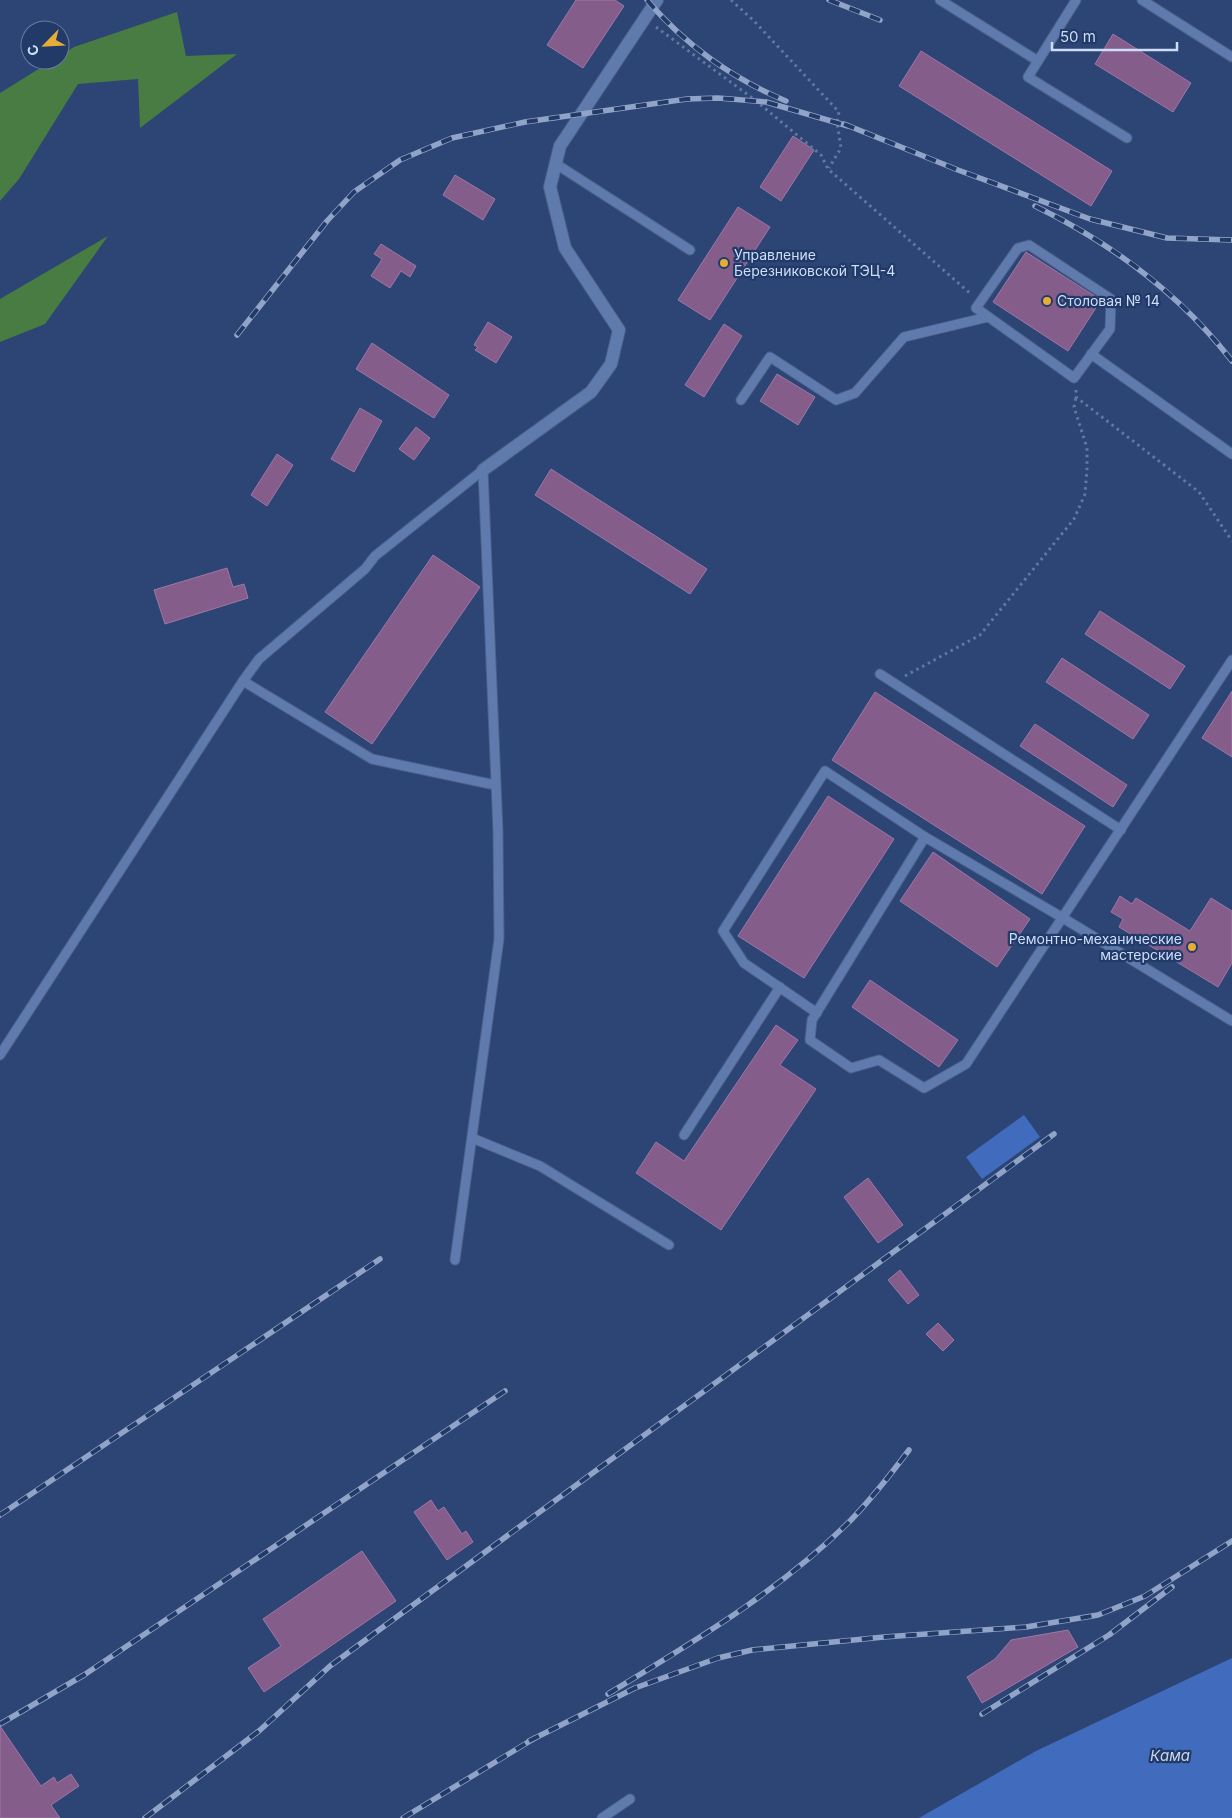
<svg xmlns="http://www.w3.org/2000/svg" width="1232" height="1818" viewBox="0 0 1232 1818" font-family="Inter,sans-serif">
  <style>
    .green { fill: #487c42 }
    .water { fill: #416cbe }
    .building { fill: #855d8b; stroke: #9f76a6 }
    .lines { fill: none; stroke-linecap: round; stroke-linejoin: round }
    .lane-casing { stroke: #4b6087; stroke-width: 11 }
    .street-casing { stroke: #4b6087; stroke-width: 14 }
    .path { stroke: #6278a1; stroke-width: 3; stroke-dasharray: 2.5 4; stroke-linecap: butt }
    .lane { stroke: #5f7bae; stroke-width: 9 }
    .street { stroke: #5f7bae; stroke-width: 12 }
    .rail-casing { stroke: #91a4c7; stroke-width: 5.5 }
    .rail { stroke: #223a68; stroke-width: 4; stroke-dasharray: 11; stroke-linecap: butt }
    .poi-dot { fill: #e5ad35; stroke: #223a68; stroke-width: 2 }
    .labels { text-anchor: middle; stroke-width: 4.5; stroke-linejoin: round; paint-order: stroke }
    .poi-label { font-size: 14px; fill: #cedefa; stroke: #223a68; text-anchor: start }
    .water-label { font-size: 15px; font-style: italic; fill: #c9d6ec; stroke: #223a68 }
  </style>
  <rect width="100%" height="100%" fill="#2c4574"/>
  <g class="green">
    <path d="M177,12L186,56L237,54L140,128L138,79L78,84L19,179L0,201V93L53,60H60V56L74,47Z"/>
    <path d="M108,236L45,324L0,342V299Z"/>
  </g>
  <g class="water">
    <path d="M1024,1115L1040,1137L982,1179L966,1157Z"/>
    <path d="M1232,1658V1818H919L1036,1751Z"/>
  </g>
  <g class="building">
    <path d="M576,0H615L624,6L583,68L547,45Z"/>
    <path d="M1113,34L1191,83L1173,112L1095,64Z"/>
    <path d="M921,51L1112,171L1091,206L899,86Z"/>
    <path d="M793,136L814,150L781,201L760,187Z"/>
    <path d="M455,175L495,199L483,220L443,195Z"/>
    <path d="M738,207L770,227L710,320L678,300Z"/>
    <path d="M381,244L416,266L410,277L401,271L390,288L371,276L382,259L374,254Z"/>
    <path d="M1026,252L1101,300L1068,351L993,302Z"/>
    <path d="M488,322L512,337L496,363L475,350L478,347L474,345Z"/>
    <path d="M724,324L742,336L704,397L685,385Z"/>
    <path d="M372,343L449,395L434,418L356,369Z"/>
    <path d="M777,374L815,397L798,425L760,401Z"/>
    <path d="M360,408L382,421L354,472L331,459Z"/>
    <path d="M416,427L430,438L414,460L399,449Z"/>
    <path d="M277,454L293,465L267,506L251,495Z"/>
    <path d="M551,469L707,569L690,594L535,495Z"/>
    <path d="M433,555L480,587L372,744L325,712Z"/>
    <path d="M227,568L233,587L244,584L248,598L165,624L154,590Z"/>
    <path d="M1100,611L1185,666L1170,689L1085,634Z"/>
    <path d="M1062,658L1149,715L1133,739L1046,682Z"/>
    <path d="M1232,691V757L1202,738Z"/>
    <path d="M875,692L1085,826L1042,894L832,760Z"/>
    <path d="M1035,724L1127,785L1113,807L1020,746Z"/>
    <path d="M828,796L894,839L804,978L738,936Z"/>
    <path d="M933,852L1030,919L997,967L900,901Z"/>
    <path d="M1120,896L1132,904L1136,898L1190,931L1211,898L1232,911V963L1218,987L1119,927L1123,919L1111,912Z"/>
    <path d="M870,980L958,1040L939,1067L852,1007Z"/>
    <path d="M776,1025L798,1040L780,1065L816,1089L721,1230L636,1173L656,1142L684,1161Z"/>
    <path d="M868,1178L903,1225L878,1243L844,1197Z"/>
    <path d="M900,1270L919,1295L908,1304L888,1280Z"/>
    <path d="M938,1323L954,1340L943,1351L926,1334Z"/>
    <path d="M431,1500L438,1511L444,1507L462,1534L466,1531L473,1542L447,1560L414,1512Z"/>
    <path d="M362,1551L396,1601L264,1692L248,1668L281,1646L263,1619Z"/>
    <path d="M1068,1630L1078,1647L982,1703L967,1677L995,1659L1011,1640Z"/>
    <path d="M0,1726L41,1786L54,1777L57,1783L71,1774L79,1786L51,1805L60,1818H0Z"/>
  </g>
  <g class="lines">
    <defs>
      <g id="lane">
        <path d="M940,0L1038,61"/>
        <path d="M1076,0L1028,77L1127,138"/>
        <path d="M1142,0L1232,57"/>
        <path d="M556,164L690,250"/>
        <path d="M1029,245L1111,299L1110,329L1074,378L976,308L1018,248Z"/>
        <path d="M1091,354L1232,454"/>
        <path d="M741,400L770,357L836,400L855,393L904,337L988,317"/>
        <path d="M483,470L375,556L365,569L259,659L243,681L372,759L495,785"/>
        <path d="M880,674L1121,830"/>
        <path d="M925,837L812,1020L810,1040L851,1068L879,1060L924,1088L966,1064L1232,660"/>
        <path d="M817,1013L744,963L723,931L825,771L925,837L1063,918L1232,1021"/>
        <path d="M0,1055L243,681"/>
        <path d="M684,1135L780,987"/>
        <path d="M472,1138L540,1166L669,1245"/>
        <path d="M455,1260L499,939L498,831L483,470"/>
        <path d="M602,1818L630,1799"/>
      </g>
      <path id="street" d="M483,470L591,392L611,364L619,330L565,248L550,187L560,146L657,0"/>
    </defs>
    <use href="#lane" class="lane-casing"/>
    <use href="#street" class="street-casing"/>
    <g class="path">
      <path d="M731,0L754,21L839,112L837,122L841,148L829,168"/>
      <path d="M656,27L755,100L821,155L828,169L972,295"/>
      <path d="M1076,390V397L1199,492L1232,541"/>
      <path d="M905,676L980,635L1074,519L1085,494L1087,469V448L1074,407L1076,397"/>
    </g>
    <use href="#lane" class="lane"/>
    <use href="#street" class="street"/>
    <defs>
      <g id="rail">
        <path d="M647,0C684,44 733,79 786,101"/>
        <path d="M829,0L880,20"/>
        <path d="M844,124L958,170L1090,219L1167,238L1232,240"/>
        <path d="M1035,206C1113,244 1179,293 1232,361"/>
        <path d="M237,335L327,221L354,192L400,160L452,138L525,122L687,99L718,98L766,102L848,126"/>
        <path d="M0,1515L380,1259"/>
        <path d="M608,1694C693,1642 780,1591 851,1520C872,1498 891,1474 909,1450"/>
        <path d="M982,1714L1109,1635L1172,1587"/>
        <path d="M0,1724L84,1675L505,1391"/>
        <path d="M529,1741L635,1688L718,1658L752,1650L884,1637L1026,1627L1098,1615L1145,1596L1232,1541"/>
        <path d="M145,1818L259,1731L330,1666L1054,1134"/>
        <path d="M403,1818L535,1738"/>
      </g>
    </defs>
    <use href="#rail" class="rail-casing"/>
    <use href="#rail" class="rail"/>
  </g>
  <g class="poi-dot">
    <circle cx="724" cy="263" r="5"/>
    <circle cx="1047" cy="301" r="5"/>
    <circle cx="1192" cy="947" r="5"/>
  </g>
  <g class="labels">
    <g class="poi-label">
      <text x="734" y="260">Управление<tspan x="734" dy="16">Березниковской ТЭЦ-4</tspan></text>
      <text x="1057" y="306">Cтоловая № 14</text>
      <text x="1182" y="944" text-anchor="end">Ремонтно-механические<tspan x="1182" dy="16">мастерские</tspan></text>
    </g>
    <g class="water-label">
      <text x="1170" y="1761">Кама</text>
    </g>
  </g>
  <g transform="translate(45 45) rotate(246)"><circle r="24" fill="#223a68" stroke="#677ca2"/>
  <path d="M0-4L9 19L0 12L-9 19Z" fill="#e5ad35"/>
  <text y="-8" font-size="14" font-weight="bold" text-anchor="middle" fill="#cedefa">С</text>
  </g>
  <path d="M1052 42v8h125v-8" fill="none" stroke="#cedefa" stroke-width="2.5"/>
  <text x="1060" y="42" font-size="15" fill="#cedefa" stroke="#223a68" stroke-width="4" paint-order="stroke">50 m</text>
</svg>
